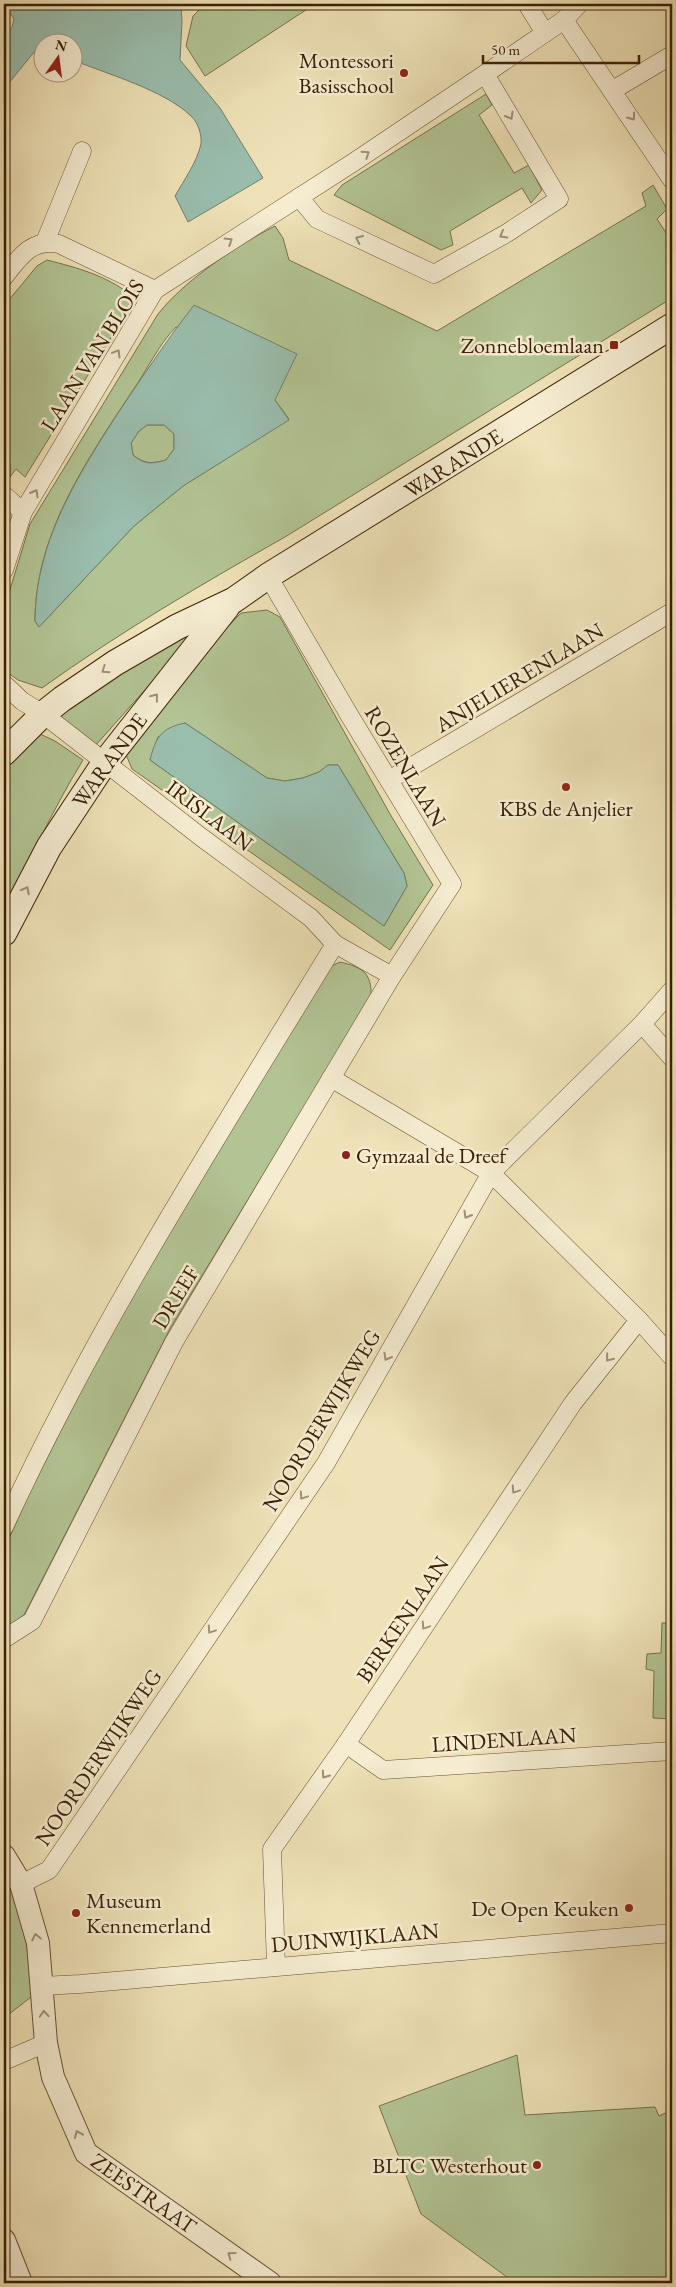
<svg xmlns="http://www.w3.org/2000/svg" width="676" height="2287" viewBox="0 0 676 2287" font-family="'EB Garamond',serif">
  <style>
    .green { fill: #b3c494; stroke: #77724c; fill-rule: evenodd }
    .water { fill: #9abeae; stroke: #747f6a; fill-rule: evenodd }
    .lines { fill: none; stroke-linecap: round; stroke-linejoin: round }
    .minor-casing { stroke: #685031; stroke-width: 19 }
    .tertiary-casing { stroke: #685031; stroke-width: 24 }
    .secondary-casing { stroke: #3b2004; stroke-width: 27 }
    .minor { stroke: #f5ecd1; stroke-width: 18 }
    .tertiary { stroke: #f5ecd1; stroke-width: 22 }
    .secondary { stroke: #f5ecd1; stroke-width: 25 }
    .oneway { stroke: #a19075 }
    .poi-dot { fill: #8f2418; stroke: #f5ecd1; stroke-width: 2 }
    .labels { text-anchor: middle; stroke-width: 5; stroke-linejoin: round; paint-order: stroke }
    .poi-label { font-size: 22px; fill: #3b2004; stroke: #f5ecd1; text-anchor: end }
    .street-label { font-size: 22px; fill: #3b2004; stroke: #f5ecd1 }
  </style>
  <rect width="100%" height="100%" fill="#efe2b8"/>
  <filter id="stains"><feTurbulence type="fractalNoise" baseFrequency=".004" numOctaves="4"/><feColorMatrix values="0 0 0 0 .2 0 0 0 0 .09 0 0 0 0 .02 0 0 0 .5 -.17"/></filter>
  <radialGradient id="worn" r=".72"><stop offset=".6" stop-color="#630" stop-opacity="0"/><stop offset="1" stop-color="#630" stop-opacity=".3"/></radialGradient>
  <g class="green">
    <path d="M205,4H315L205,76L186,46L193,16Z"/>
    <path d="M486,94L492,105L479,115L514,173L529,165L542,190L531,203L522,188L450,231L453,245L441,250L334,195L342,185Z"/>
    <path d="M653,185L667,209L657,219L672,242V298L285,537C202,584 120,632 42,688L18,680L4,670V609L30,524L158,314C185,280 236,246 275,226L283,238L289,260L437,331L646,206L642,193ZM176,327L275,400L289,419L183,486L134,526L39,627L35,621C35,534 87,460 133,390C147,370 159,344 176,327Z"/>
    <path d="M47,260C78,268 105,275 131,295L130,307L25,477L16,469L10,477V464L4,459V306L37,266Z"/>
    <path d="M147,425H164L174,434V449L166,460C151,464 145,464 133,455L131,443L139,431Z"/>
    <path d="M226,606L184,646L95,746L56,718L73,697Z"/>
    <path d="M267,610L280,617L390,814L433,885L390,950L132,769L125,752L185,671L241,613ZM185,723L267,778L285,781L303,778L319,772L328,765H338L404,873L407,886L384,926L150,760L158,737Z"/>
    <path d="M38,733L55,741L83,760C52,811 26,865 4,920V764Z"/>
    <path d="M340,962C361,967 372,972 371,996L171,1327L24,1615L4,1630V1550L29,1494L140,1274L329,967Z"/>
    <path d="M672,1602V1719L653,1718L654,1671L646,1669L647,1654L661,1653L662,1623H670L669,1608Z"/>
    <path d="M4,1869L19,1897L35,1994L4,2018Z"/>
    <path d="M517,2055L525,2115L655,2107L659,2116L672,2110V2283H515L421,2214L379,2106Z"/>
  </g>
  <g class="water">
    <path d="M4,4H181L182,22L180,60L220,108L263,178L188,222L175,196C184,180 197,162 201,144C202,135 198,122 191,116C164,90 107,74 73,60L72,42H42V48L39,46L4,89V39L12,27L14,19Z"/>
    <path d="M194,305L297,354L275,400L289,420L183,486L134,526L39,627L35,621C35,540 81,470 124,404C147,370 169,337 194,305ZM147,425H164L174,434V449L166,460C151,464 145,465 133,455L131,443L139,431Z"/>
    <path d="M185,723L267,778L285,781L303,778L319,772L328,765H338L404,873L407,886L384,926L150,760C156,737 161,728 185,723Z"/>
  </g>
  <g class="lines">
    <defs>
      <g id="minor">
        <path d="M527,4L545,33"/>
        <path d="M564,20L672,180"/>
        <path d="M613,90L672,55"/>
        <path d="M299,197L317,219L434,274L507,233L559,199L485,74"/>
        <path d="M45,242L82,151"/>
        <path d="M4,277C19,258 31,238 59,244L155,290"/>
        <path d="M4,495L23,512"/>
        <path d="M4,570L23,512L155,290L354,162L485,74L564,20L579,4"/>
        <path d="M4,684L22,701L43,714L201,837L311,918L335,944L392,976"/>
        <path d="M389,780L672,612"/>
        <path d="M642,1024L672,1058"/>
        <path d="M331,1078L491,1173L639,1320L672,1357"/>
        <path d="M4,1527C97,1324 219,1135 335,944"/>
        <path d="M4,1639L32,1621L174,1342L392,976L452,884L351,718L268,576"/>
        <path d="M346,1744L383,1770L672,1751"/>
        <path d="M21,1884L49,1870L326,1463L491,1173L642,1024L672,990"/>
        <path d="M276,1966L272,1849L346,1744L573,1403L639,1320"/>
        <path d="M42,1986L80,1984L672,1933"/>
        <path d="M4,2061L46,2043"/>
      </g>
      <g id="tertiary">
        <path d="M4,1856L21,1884L38,1943L46,2043L53,2077L86,2153L270,2283"/>
        <path d="M4,2240L21,2283"/>
      </g>
      <g id="secondary">
        <path d="M4,753L43,714L62,699L115,663L177,627L234,600L268,576L672,326"/>
        <path d="M4,933L49,847L105,762L227,607"/>
      </g>
    </defs>
    <use href="#minor" class="minor-casing"/>
    <use href="#tertiary" class="tertiary-casing"/>
    <use href="#secondary" class="secondary-casing"/>
    <use href="#minor" class="minor"/>
    <use href="#tertiary" class="tertiary"/>
    <use href="#secondary" class="secondary"/>
  </g>
  <defs><path id="oneway-chevron" d="M-2-3.5L2.5 0L-2 3.5" fill="none" stroke-width="1.6" stroke-linecap="round" stroke-linejoin="round" transform="scale(1.25)"/></defs>
  <g class="oneway">
    <use href="#oneway-chevron" transform="translate(510 116) rotate(60)"/>
    <use href="#oneway-chevron" transform="translate(632 117) rotate(55)"/>
    <use href="#oneway-chevron" transform="translate(366 154) rotate(-34)"/>
    <use href="#oneway-chevron" transform="translate(503 235) rotate(150)"/>
    <use href="#oneway-chevron" transform="translate(359 239) rotate(-155)"/>
    <use href="#oneway-chevron" transform="translate(229 241) rotate(-32)"/>
    <use href="#oneway-chevron" transform="translate(117 353) rotate(-59)"/>
    <use href="#oneway-chevron" transform="translate(35 493) rotate(-60)"/>
    <use href="#oneway-chevron" transform="translate(105 670) rotate(146)"/>
    <use href="#oneway-chevron" transform="translate(155 697) rotate(-52)"/>
    <use href="#oneway-chevron" transform="translate(26 890) rotate(-63)"/>
    <use href="#oneway-chevron" transform="translate(467 1215) rotate(120)"/>
    <use href="#oneway-chevron" transform="translate(387 1357) rotate(120)"/>
    <use href="#oneway-chevron" transform="translate(609 1358) rotate(129)"/>
    <use href="#oneway-chevron" transform="translate(515 1490) rotate(124)"/>
    <use href="#oneway-chevron" transform="translate(303 1496) rotate(124)"/>
    <use href="#oneway-chevron" transform="translate(425 1626) rotate(124)"/>
    <use href="#oneway-chevron" transform="translate(211 1630) rotate(124)"/>
    <use href="#oneway-chevron" transform="translate(325 1775) rotate(125)"/>
    <use href="#oneway-chevron" transform="translate(36 1937) rotate(-102)"/>
    <use href="#oneway-chevron" transform="translate(44 2014) rotate(-94)"/>
    <use href="#oneway-chevron" transform="translate(78 2134) rotate(-113)"/>
    <use href="#oneway-chevron" transform="translate(231 2255) rotate(-144)"/>
  </g>
  <g class="poi-dot">
    <circle cx="404" cy="73" r="5"/>
    <rect x="609" y="340" width="10" height="10" rx="2.5"/>
    <circle cx="566" cy="787" r="5"/>
    <circle cx="346" cy="1155" r="5"/>
    <circle cx="629" cy="1908" r="5"/>
    <circle cx="76" cy="1913" r="5"/>
    <circle cx="537" cy="2165" r="5"/>
  </g>
  <g class="labels">
    <g class="poi-label">
      <text x="394" y="68">Montessori<tspan x="394" dy="25">Basisschool</tspan></text>
      <text x="604" y="353">Zonnebloemlaan</text>
      <text x="566" y="816" text-anchor="middle">KBS de Anjelier</text>
      <text x="356" y="1163" text-anchor="start">Gymzaal de Dreef</text>
      <text x="86" y="1908" text-anchor="start">Museum<tspan x="86" dy="25">Kennemerland</tspan></text>
      <text x="619" y="1916">De Open Keuken</text>
      <text x="527" y="2173">BLTC Westerhout</text>
    </g>
    <g class="street-label">
      <text transform="translate(92 355) rotate(-58)" y="8">LAAN VAN BLOIS</text>
      <text transform="translate(453 463) rotate(-32)" y="8">WARANDE</text>
      <text transform="translate(519 677) rotate(-31)" y="8">ANJELIERENLAAN</text>
      <text transform="translate(109 760) rotate(-54)" y="8">WARANDE</text>
      <text transform="translate(406 766) rotate(59)" y="8">ROZENLAAN</text>
      <text transform="translate(210 815) rotate(37)" y="8">IRISLAAN</text>
      <text transform="translate(175 1297) rotate(-59)" y="8">DREEF</text>
      <text transform="translate(321 1420) rotate(-59)" y="8">NOORDERWIJKWEG</text>
      <text transform="translate(402 1619) rotate(-56)" y="8">BERKENLAAN</text>
      <text transform="translate(504 1739) rotate(-4)" y="8">LINDENLAAN</text>
      <text transform="translate(98 1757) rotate(-56)" y="8">NOORDERWIJKWEG</text>
      <text transform="translate(355 1937) rotate(-5)" y="8">DUINWIJKLAAN</text>
      <text transform="translate(144 2193) rotate(35)" y="8">ZEESTRAAT</text>
    </g>
  </g>
  <rect width="676" height="2287" fill="none" stroke="#efe2b8" stroke-width="20"/>
  <rect x="5" y="5" width="666" height="2277" fill="none" stroke="#3b2004" stroke-width="2.5"/>
  <rect x="10" y="10" width="656" height="2267" fill="none" stroke="#3b2004"/>
  <g transform="translate(58 58) rotate(14)"><circle r="24" fill="#f5ecd1" stroke="#ab9a7f"/>
  <path d="M0-4L9 19L0 12L-9 19Z" fill="#8f2418"/>
  <text y="-8" font-size="14" font-weight="bold" text-anchor="middle" fill="#3b2004">N</text>
  </g>
  <path d="M483 55v8h156v-8" fill="none" stroke="#3b2004" stroke-width="2.5"/>
  <text x="491" y="55" font-size="15" fill="#3b2004" stroke="#f5ecd1" stroke-width="4" paint-order="stroke">50 m</text>
  <rect width="100%" height="100%" filter="url(#stains)"/>
  <rect width="100%" height="100%" fill="url(#worn)"/>
</svg>
